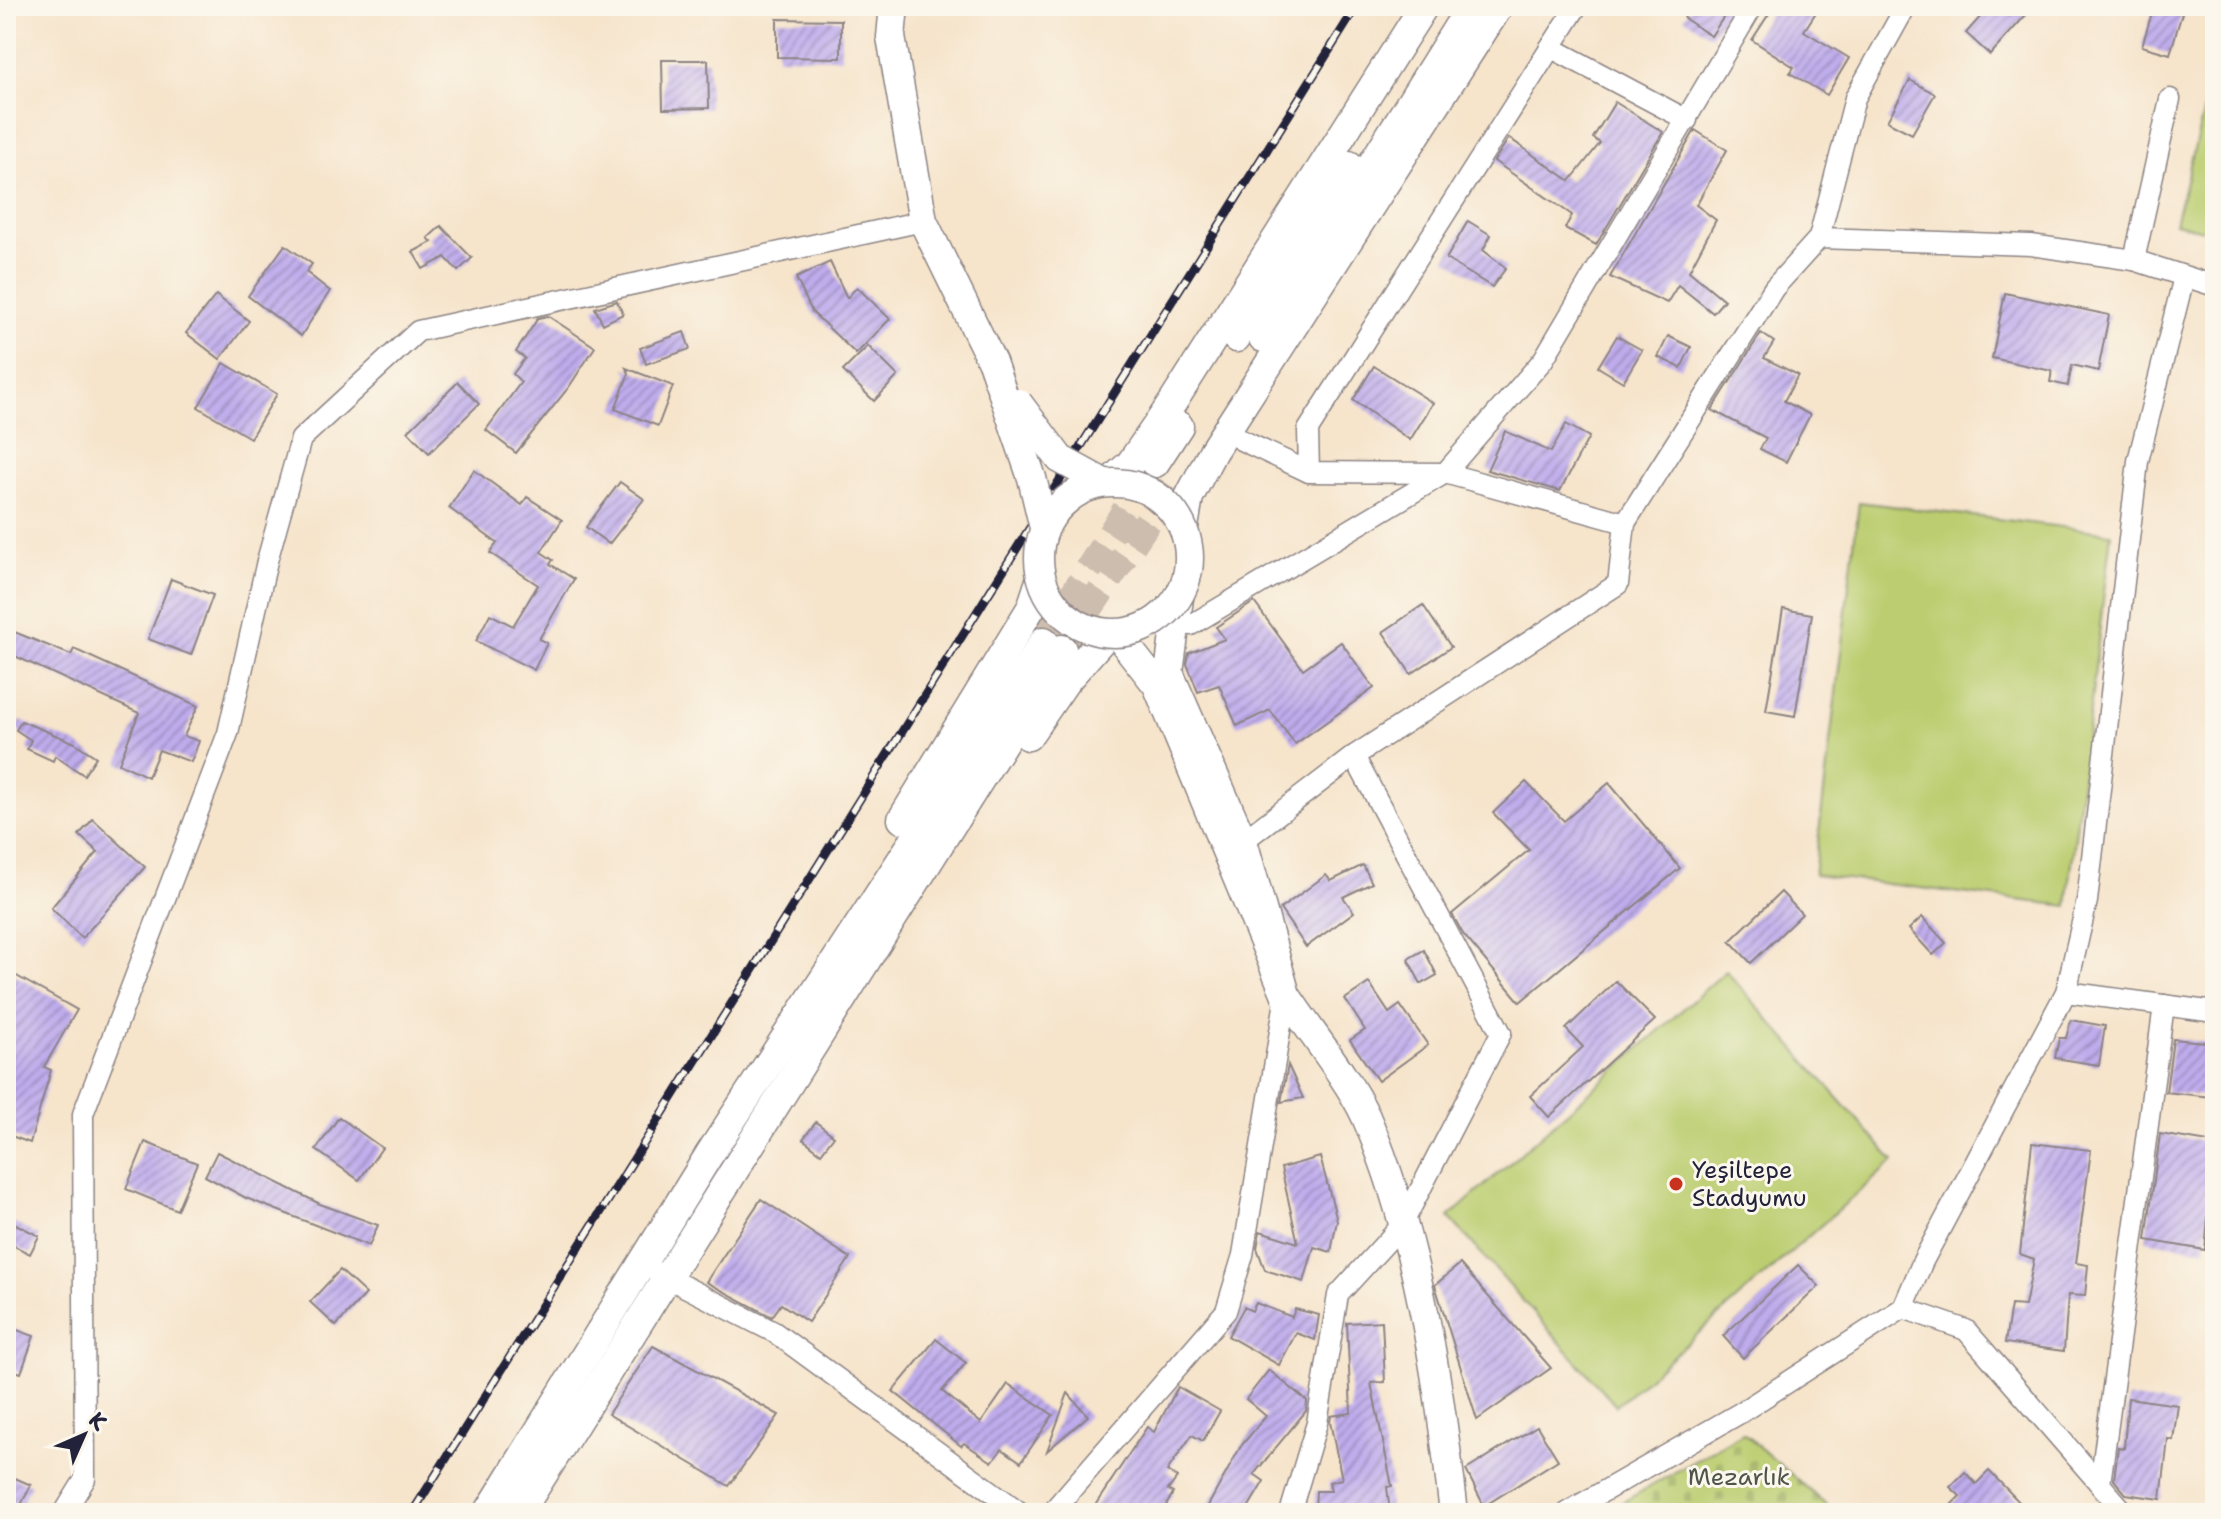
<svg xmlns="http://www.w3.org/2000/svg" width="2221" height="1519" viewBox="0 0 2221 1519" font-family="'Shantell Sans',sans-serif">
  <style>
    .grass { fill: #bbcd70; stroke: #6e7856; stroke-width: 2 }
    .cemetery { fill: url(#cemetery-stones); stroke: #6e7856; stroke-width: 2 }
    .building { fill: url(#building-hatch) }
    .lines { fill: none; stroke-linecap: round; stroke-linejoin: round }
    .secondary-tunnel { stroke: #ccbdae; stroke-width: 28; stroke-dasharray: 28 14; stroke-linecap: butt }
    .street-casing { stroke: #8c8383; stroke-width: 23 }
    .secondary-casing { stroke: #8c8383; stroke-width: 31 }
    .street { stroke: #fff; stroke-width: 20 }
    .secondary { stroke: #fff; stroke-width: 28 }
    .rail-casing { stroke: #22223b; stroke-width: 9 }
    .rail { stroke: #fbf7ec; stroke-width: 6; stroke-dasharray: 18; stroke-linecap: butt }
    .secondary-bridge-casing { stroke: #8c8383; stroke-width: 31; stroke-linecap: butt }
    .secondary-bridge { stroke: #fff; stroke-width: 28 }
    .poi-dot { fill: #c8321e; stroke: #fbf7ec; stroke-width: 3 }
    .labels { text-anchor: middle; stroke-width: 6; stroke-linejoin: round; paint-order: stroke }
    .poi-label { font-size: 24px; fill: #22223b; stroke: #fbf7ec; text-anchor: start }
    .park-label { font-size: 24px; fill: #50554b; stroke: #fbf7ec }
  </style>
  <defs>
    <pattern id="cemetery-stones" width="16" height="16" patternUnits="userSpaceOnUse" patternTransform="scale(2)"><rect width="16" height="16" fill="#bbcd70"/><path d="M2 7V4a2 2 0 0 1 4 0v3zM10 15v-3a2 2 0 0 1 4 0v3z" fill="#a0b062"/></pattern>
    <pattern id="building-hatch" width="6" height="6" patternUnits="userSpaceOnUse" patternTransform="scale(2)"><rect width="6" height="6" fill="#bfacec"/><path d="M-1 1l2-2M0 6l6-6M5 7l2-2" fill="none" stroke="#9b8cc0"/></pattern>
  </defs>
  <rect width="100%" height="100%" fill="#fbf7ec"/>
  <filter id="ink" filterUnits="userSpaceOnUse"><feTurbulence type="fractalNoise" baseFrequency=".0125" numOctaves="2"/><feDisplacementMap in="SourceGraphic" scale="16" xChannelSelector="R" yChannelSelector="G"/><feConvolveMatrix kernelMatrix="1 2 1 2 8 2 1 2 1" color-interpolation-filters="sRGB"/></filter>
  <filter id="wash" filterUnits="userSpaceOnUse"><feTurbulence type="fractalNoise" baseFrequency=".006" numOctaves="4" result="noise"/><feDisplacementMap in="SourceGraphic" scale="32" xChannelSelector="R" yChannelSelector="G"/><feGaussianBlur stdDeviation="1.8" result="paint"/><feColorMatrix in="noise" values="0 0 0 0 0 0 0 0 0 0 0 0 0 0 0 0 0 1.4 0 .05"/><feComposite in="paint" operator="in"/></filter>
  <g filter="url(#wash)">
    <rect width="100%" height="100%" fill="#f6e4cb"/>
    <g class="grass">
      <path d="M2215,68V233L2175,223Z"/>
      <path d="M1859,502L2111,533L2067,906L1814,875Z"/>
      <path d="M1726,971L1894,1161L1616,1406L1449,1217Z"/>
    </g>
    <path class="cemetery" d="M1743,1433L1836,1513H1604Z"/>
    <g id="blocks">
      <g class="building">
        <path d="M1691,6H1731L1711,36L1684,18Z"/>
        <path d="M1774,6H1820L1804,31L1849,58L1827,95L1790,73L1794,67L1752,40Z"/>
        <path d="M1990,6H2034L1990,55L1966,33Z"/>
        <path d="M2154,6H2184L2170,54L2142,46Z"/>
        <path d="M777,19L841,20V58L777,57Z"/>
        <path d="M662,60H708L709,108L663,109Z"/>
        <path d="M1910,80L1935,94L1912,134L1887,121Z"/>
        <path d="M1615,102L1663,132L1596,245L1565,228L1572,215L1494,161L1509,138L1570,181L1600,143L1593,138Z"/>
        <path d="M1695,130L1727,150L1696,205L1716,220L1689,271L1724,300L1713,313L1678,285L1667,303L1610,277Z"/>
        <path d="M1468,221L1491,235L1483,250L1506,268L1492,287L1446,259Z"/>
        <path d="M441,226L472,258L458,271L445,257L423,269L413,252L432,242L428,238Z"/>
        <path d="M285,245L312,264L306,272L330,291L301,336L248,296Z"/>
        <path d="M830,262L847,298L857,287L890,319L856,354L812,312L796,278Z"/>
        <path d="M2005,293L2109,315L2098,371L2072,365L2068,386L2050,382L2052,371L1992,358Z"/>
        <path d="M216,295L249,321L220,359L186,333Z"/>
        <path d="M617,301L623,314L603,324L595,308Z"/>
        <path d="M548,316L595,347L569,387L516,453L486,430L521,382L513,374L525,358L516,352L538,318Z"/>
        <path d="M684,332L690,349L646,364L640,348Z"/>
        <path d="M1761,333L1774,342L1764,358L1798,375L1784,401L1810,415L1786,462L1760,449L1766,438L1712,410Z"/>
        <path d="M1617,336L1642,350L1623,382L1598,367Z"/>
        <path d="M1668,336L1691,347L1681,368L1658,357Z"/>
        <path d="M868,346L898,376L874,401L843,371Z"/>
        <path d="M224,363L277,394L250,438L198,407Z"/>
        <path d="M1374,366L1433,403L1410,440L1353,400Z"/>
        <path d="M626,368L673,386L658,426L615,409L629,373Z"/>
        <path d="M458,382L479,404L429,453L408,431Z"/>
        <path d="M1566,424L1589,437L1560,491L1487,470L1505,431L1551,452Z"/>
        <path d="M474,470L522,505L527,497L562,520L541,552L553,560L550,564L574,579L539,639L547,643L534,670L476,641L490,614L513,626L538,585L490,553L497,543L449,508Z"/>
        <path d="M620,482L644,499L609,544L586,527Z"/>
        <path d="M171,579L213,595L191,655L148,639Z"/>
        <path d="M1254,602L1303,669L1341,642L1374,688L1295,744L1270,710L1237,726L1219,685L1198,692L1187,664L1189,653L1225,639L1216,627Z"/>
        <path d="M1423,605L1451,647L1411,674L1383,632Z"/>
        <path d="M1783,609L1812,614L1795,716L1766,711Z"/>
        <path d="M12,631L71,655L74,649L198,706L184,736L199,741L191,762L159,750L148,777L119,763L139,713L6,652Z"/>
        <path d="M21,721L75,743L96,757L84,775L55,756L53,761L27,749L31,740L16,730Z"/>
        <path d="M1526,782L1564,821L1609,783L1680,868L1520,1002L1463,934L1452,914L1529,850L1493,813Z"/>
        <path d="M93,819L145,867L82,938L51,908L98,852L79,835Z"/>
        <path d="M1363,865L1372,883L1343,897L1354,912L1306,947L1280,909L1326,875L1331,881Z"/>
        <path d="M1781,892L1802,914L1751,963L1730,941Z"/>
        <path d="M1922,917L1946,943L1933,955L1909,929Z"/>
        <path d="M1424,950L1437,975L1421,984L1408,959Z"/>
        <path d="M13,974L77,1010L44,1067L51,1070L30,1143L6,1134V987Z"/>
        <path d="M1616,981L1655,1020L1549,1117L1530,1096L1583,1047L1566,1029Z"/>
        <path d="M1369,983L1389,1013L1400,1005L1428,1045L1378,1081L1350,1040L1365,1030L1345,999Z"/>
        <path d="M2071,1020L2105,1026L2099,1065L2055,1058L2059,1038H2066Z"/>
        <path d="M2173,1039L2215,1043L2211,1097L2166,1092Z"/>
        <path d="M1288,1065L1303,1098L1281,1102Z"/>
        <path d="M339,1117L382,1148L359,1180L316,1150Z"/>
        <path d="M816,1122L834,1136L821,1153L803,1139Z"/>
        <path d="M2160,1134L2215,1143L2205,1250L2146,1240Z"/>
        <path d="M145,1142L197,1163L177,1210L126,1189Z"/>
        <path d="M2032,1143L2091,1150L2076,1263L2088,1265L2085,1296L2068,1295L2064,1351L2005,1343L2011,1305L2025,1306L2034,1259L2020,1254Z"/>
        <path d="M217,1152L320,1204L378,1225L369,1246L246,1198L205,1176Z"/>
        <path d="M1320,1157L1337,1220L1331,1252L1314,1247L1304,1282L1265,1270L1257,1248L1260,1231L1298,1243L1281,1168Z"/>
        <path d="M761,1199L850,1258L808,1322L781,1304L772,1317L706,1282Z"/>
        <path d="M6,1219L39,1236L30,1254L6,1242Z"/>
        <path d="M1460,1264L1551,1368L1477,1420L1435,1285Z"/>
        <path d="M1798,1265L1819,1286L1743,1358L1723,1336Z"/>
        <path d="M340,1270L366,1294L336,1326L310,1302Z"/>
        <path d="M1256,1303L1292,1317L1295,1309L1319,1315L1315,1340L1296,1333L1279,1365L1228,1336L1244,1307L1252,1311Z"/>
        <path d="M1382,1321L1385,1382L1371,1383L1392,1486L1387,1487L1390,1513L1315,1508L1316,1491H1331L1329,1482L1342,1479L1330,1422L1331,1416L1351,1413L1347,1323Z"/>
        <path d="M6,1326L34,1336L21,1373L6,1368Z"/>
        <path d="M936,1339L966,1363L942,1391L981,1423L1008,1384L1053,1415L1021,1462L1002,1449L992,1462L964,1443L961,1446L893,1391Z"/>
        <path d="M653,1346L779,1415L729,1486L608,1414Z"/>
        <path d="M1269,1370L1307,1401L1306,1411L1254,1474L1264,1481L1245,1513H1204L1241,1446L1266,1416L1246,1399Z"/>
        <path d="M1178,1387L1220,1411L1203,1441L1192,1435L1167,1471L1177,1478L1168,1490L1173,1493L1162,1513H1090L1147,1427L1154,1432Z"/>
        <path d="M1068,1393L1088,1416L1047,1451Z"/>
        <path d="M2128,1398L2178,1405L2173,1440L2168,1439L2161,1499L2126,1494L2114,1480L2118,1447L2124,1448Z"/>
        <path d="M1537,1426L1558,1460L1484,1506L1466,1470Z"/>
        <path d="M1989,1471L2030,1513H1943L1960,1496L1950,1487L1965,1472L1976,1484Z"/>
        <path d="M6,1474L31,1485L17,1513H6Z"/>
      </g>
    </g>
  </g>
  <g filter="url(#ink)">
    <use href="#blocks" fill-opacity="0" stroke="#8c8383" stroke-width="2"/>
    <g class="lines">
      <g class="secondary-tunnel">
        <path d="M1044,641L1155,463"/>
        <path d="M1062,649L1177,478"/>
      </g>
      <defs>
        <g id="street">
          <path d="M1753,6L1543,360L1445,473L1625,523L1774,288L1819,238L1855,98L1906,6"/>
          <path d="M1550,47L1687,120"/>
          <path d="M1819,238L2031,245L2134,260L2215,286"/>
          <path d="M2134,260L2170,99"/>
          <path d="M1241,440L1309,472"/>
          <path d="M1445,473L1309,472L1308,430L1577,6"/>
          <path d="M1191,625L1442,475"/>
          <path d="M1243,841L1354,756L1618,584L1625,523"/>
          <path d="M2066,992L2215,1012"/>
          <path d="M656,1272L774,1332L1021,1513"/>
          <path d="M1903,1308L1923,1261L2066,992L2087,901L2138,461L2184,277"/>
          <path d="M2100,1484L2164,1005"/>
          <path d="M64,1513L85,1479L83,1114L228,733L267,561L301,439L418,331L923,221"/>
          <path d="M1051,1513L1226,1311L1243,1255L1286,995"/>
          <path d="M1290,1513L1317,1423L1338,1295L1402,1225L1501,1033L1354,756"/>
          <path d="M1566,1513L1740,1413L1903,1308L1966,1330L2125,1513"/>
        </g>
        <g id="secondary">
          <path d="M894,6L891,37L923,221L992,362"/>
          <path d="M1236,338L1349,165"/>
          <path d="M1263,338L1471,6"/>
          <path d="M1155,463L1179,426"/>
          <path d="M1110,482L1130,464L1173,402L1424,6"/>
          <path d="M1184,527L1189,497L1213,451L1499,6"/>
          <path d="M1117,634L1157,685L1286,995L1243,841L1169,673L1179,598"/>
          <path d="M1028,736L1065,682L1108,633"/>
          <path d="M902,819L1031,608L1041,578"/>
          <path d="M1286,995C1309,1030 1350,1081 1366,1117C1418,1237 1439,1383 1454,1513"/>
          <path d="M488,1513L709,1155L1044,641"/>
          <path d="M519,1513L1062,649"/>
        </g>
      </defs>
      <use href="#street" class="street-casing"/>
      <use href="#secondary" class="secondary-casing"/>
      <use href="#street" class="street"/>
      <use href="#secondary" class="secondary"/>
      <defs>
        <path id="rail" d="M412,1513L1357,6"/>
      </defs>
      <use href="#rail" class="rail-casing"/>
      <use href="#rail" class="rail"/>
      <defs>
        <g id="secondary-bridge">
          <path d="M992,362L1032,478L1044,528"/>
          <path d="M1018,403L1060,459L1102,482"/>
          <circle cx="1114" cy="558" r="75"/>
        </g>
      </defs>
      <use href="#secondary-bridge" class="secondary-bridge-casing"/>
      <use href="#secondary-bridge" class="secondary-bridge"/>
    </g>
  </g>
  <circle class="poi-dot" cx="1676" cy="1184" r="8"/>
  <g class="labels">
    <g class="poi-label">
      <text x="1692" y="1178">Yeşiltepe<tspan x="1692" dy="28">Stadyumu</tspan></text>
    </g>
    <g class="park-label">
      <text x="1739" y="1485">Mezarlık</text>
    </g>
  </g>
  <rect width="2221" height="1519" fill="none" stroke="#fbf7ec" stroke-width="32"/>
  <g transform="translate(84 1435) rotate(45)" stroke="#fbf7ec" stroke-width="6" paint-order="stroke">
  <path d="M0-6L14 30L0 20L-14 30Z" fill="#22223b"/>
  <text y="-12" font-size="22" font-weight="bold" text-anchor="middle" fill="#22223b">K</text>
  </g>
</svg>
